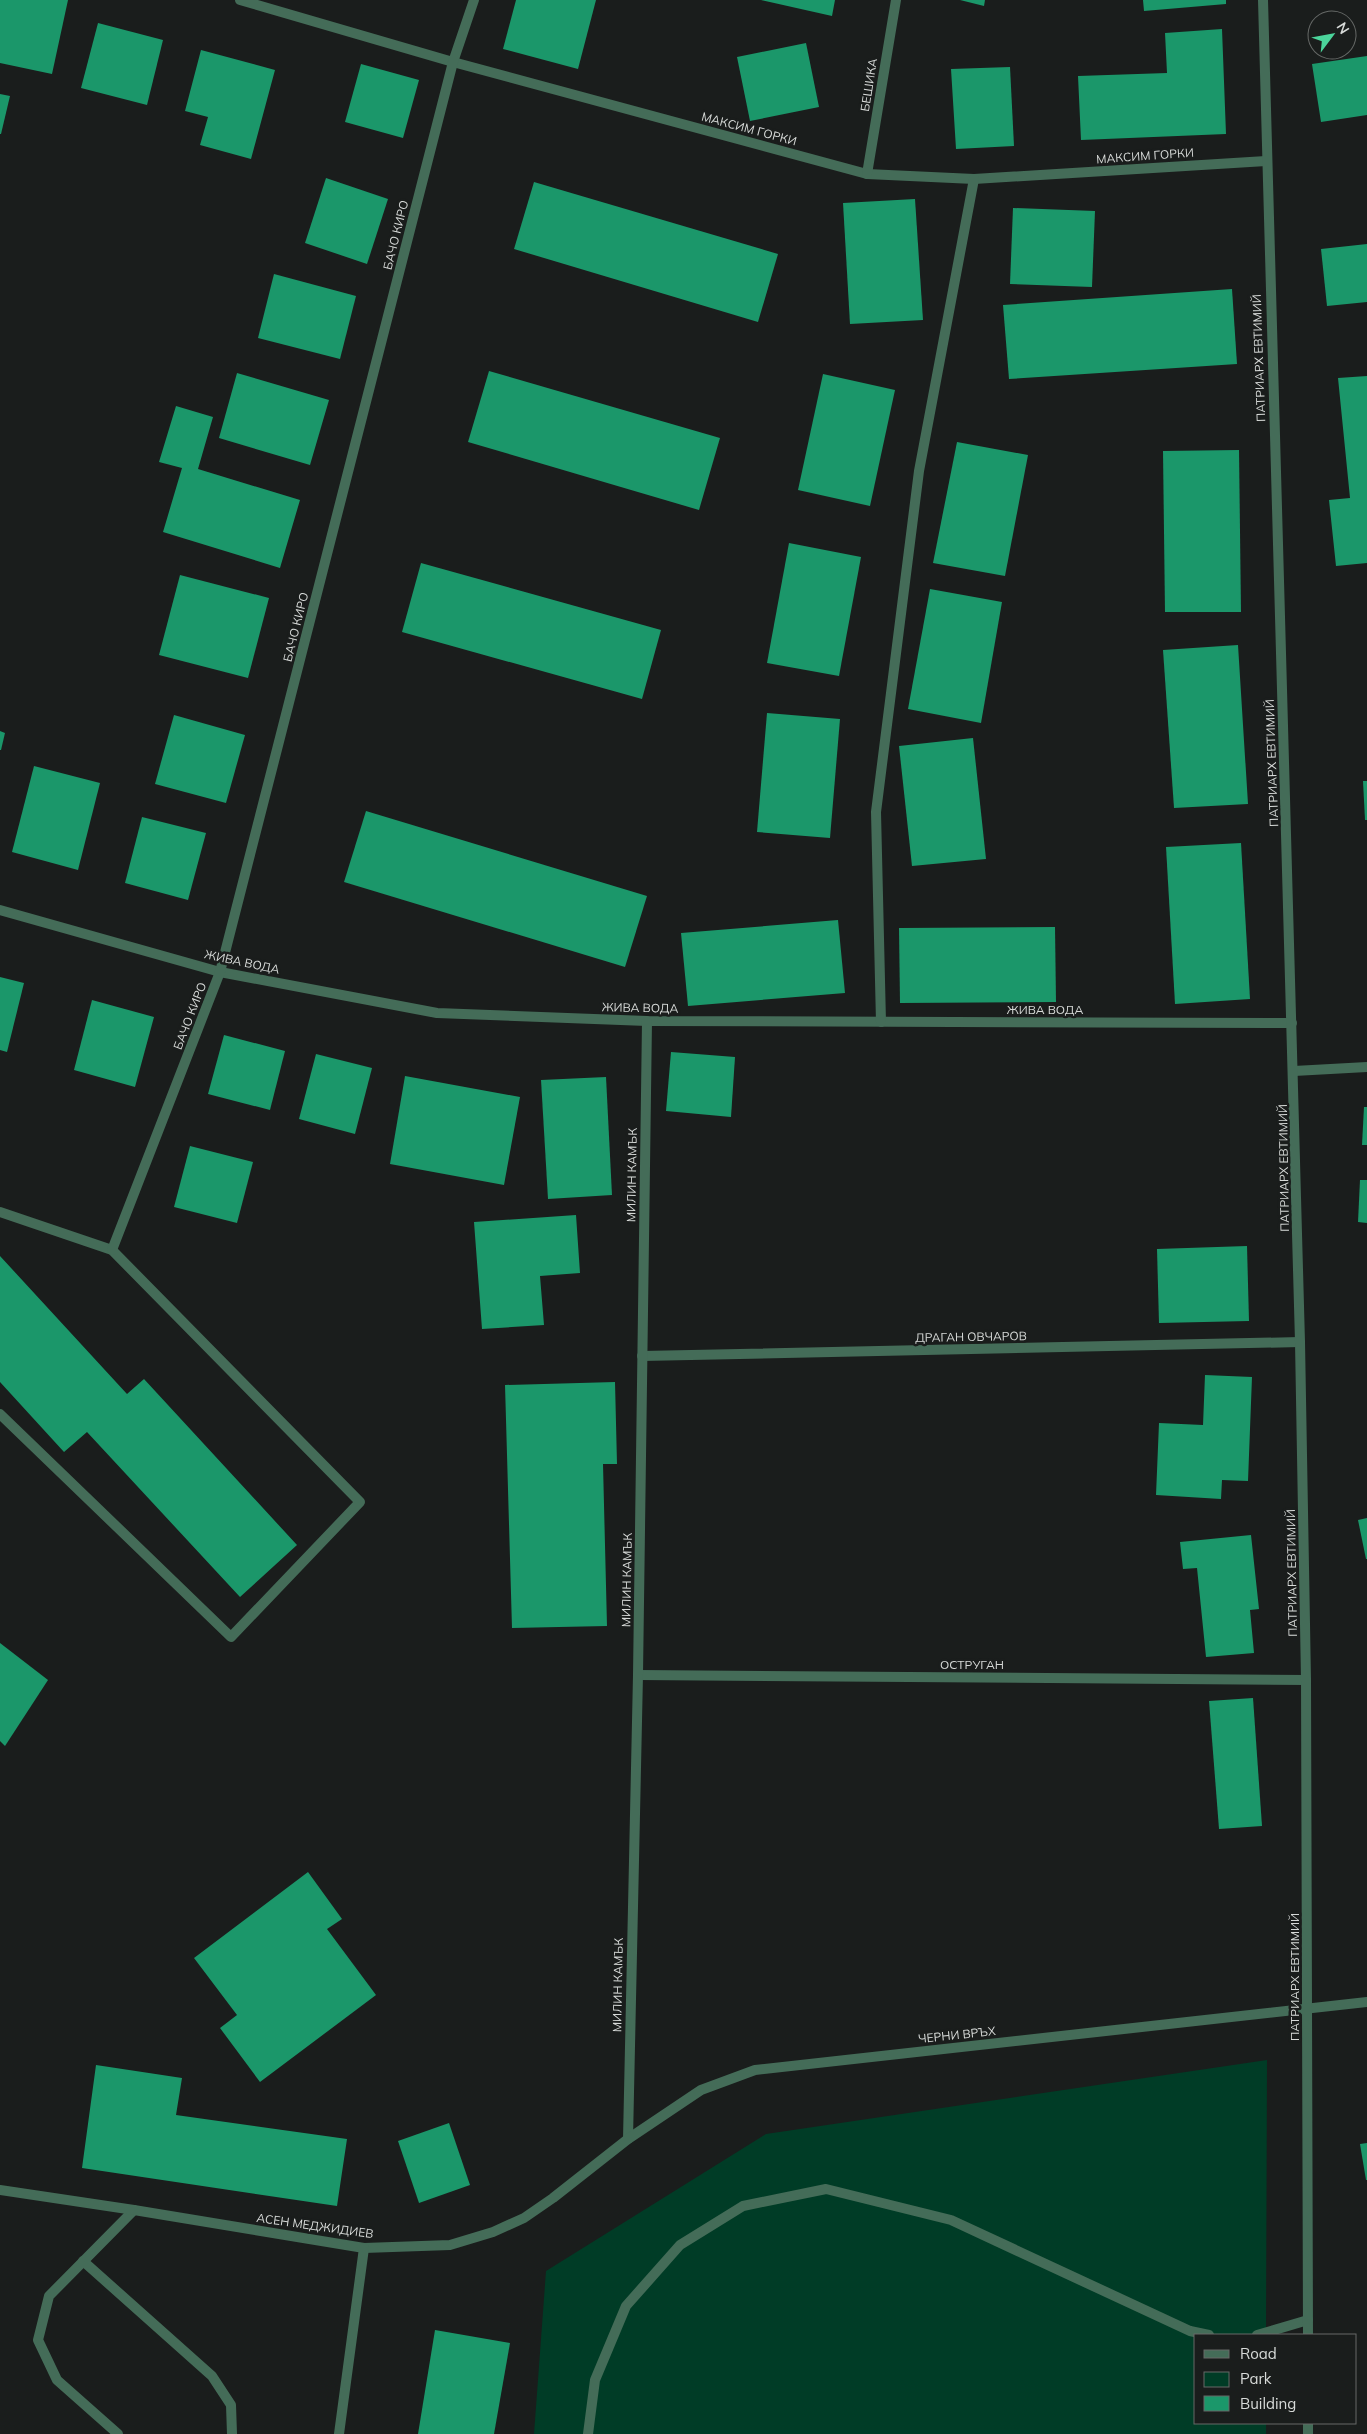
<svg xmlns="http://www.w3.org/2000/svg" width="1367" height="2434" viewBox="0 0 1367 2434" font-family="Mulish,sans-serif">
  <style>
    .green { fill: #003c26 }
    .building { fill: #1b976a }
    .lines { fill: none; stroke-linecap: round; stroke-linejoin: round }
    .service { stroke: #446c58; stroke-width: 10 }
    .minor { stroke: #446c58; stroke-width: 10 }
    .tertiary { stroke: #446c58; stroke-width: 10 }
    .labels { text-anchor: middle; stroke-width: 5; stroke-linejoin: round; paint-order: stroke }
    .street-label { font-size: 12px; fill: #d7dad8; stroke: #1a1d1c }
  </style>
  <rect width="100%" height="100%" fill="#1a1d1c"/>
  <path class="green" d="M1267,2060L1266,2335H1196V2423H1266V2434H534L546,2271L766,2134Z"/>
  <g class="building">
    <path d="M0,0H68L52,74L0,63Z"/>
    <path d="M516,0H596L578,69L503,49Z"/>
    <path d="M761,0H835L832,16Z"/>
    <path d="M960,0H985L984,6Z"/>
    <path d="M1143,0H1226V4L1144,11Z"/>
    <path d="M98,23L163,40L147,105L81,88Z"/>
    <path d="M1222,29L1226,134L1081,140L1078,76L1167,73L1165,33Z"/>
    <path d="M806,43L819,107L750,121L737,57Z"/>
    <path d="M201,50L275,70L251,159L200,145L208,117L185,111Z"/>
    <path d="M1367,56V115L1321,122L1312,64Z"/>
    <path d="M361,64L419,80L403,138L345,122Z"/>
    <path d="M1010,67L1014,146L956,149L951,69Z"/>
    <path d="M0,94L10,96L1,134H0Z"/>
    <path d="M326,178L388,199L367,264L305,243Z"/>
    <path d="M534,182L778,254L758,322L514,249Z"/>
    <path d="M915,199L923,320L850,324L843,203Z"/>
    <path d="M1013,208L1095,211L1092,287L1010,284Z"/>
    <path d="M1367,244V302L1327,306L1321,249Z"/>
    <path d="M274,274L356,296L340,359L258,338Z"/>
    <path d="M1232,289L1237,364L1009,379L1003,305Z"/>
    <path d="M489,371L720,438L699,510L468,442Z"/>
    <path d="M237,373L329,400L310,465L219,438Z"/>
    <path d="M823,374L895,390L870,506L798,490Z"/>
    <path d="M1367,376V563L1336,566L1329,500L1350,498L1338,378Z"/>
    <path d="M176,406L213,417L198,469L300,500L280,568L163,532L182,468L159,462Z"/>
    <path d="M957,442L1028,455L1005,576L933,563Z"/>
    <path d="M1239,450L1241,612H1165L1163,451Z"/>
    <path d="M789,543L861,557L839,676L767,663Z"/>
    <path d="M421,563L661,630L642,699L402,632Z"/>
    <path d="M180,575L269,598L248,678L159,655Z"/>
    <path d="M930,589L1002,602L981,723L908,709Z"/>
    <path d="M1238,645L1248,804L1174,808L1163,650Z"/>
    <path d="M767,713L840,719L830,838L757,832Z"/>
    <path d="M174,715L245,735L226,803L155,784Z"/>
    <path d="M0,731L5,733L1,750H0Z"/>
    <path d="M973,738L986,859L912,866L899,746Z"/>
    <path d="M34,766L100,783L78,870L12,852Z"/>
    <path d="M1363,781H1367V820H1365Z"/>
    <path d="M366,811L647,896L625,967L344,882Z"/>
    <path d="M142,817L206,833L188,900L125,883Z"/>
    <path d="M1241,843L1250,999L1175,1004L1166,847Z"/>
    <path d="M838,920L845,993L688,1006L681,933Z"/>
    <path d="M1055,927L1056,1002L900,1003L899,928Z"/>
    <path d="M0,977L24,983L7,1052L0,1050Z"/>
    <path d="M92,1000L154,1017L135,1087L74,1070Z"/>
    <path d="M224,1035L285,1051L270,1110L208,1094Z"/>
    <path d="M671,1052L735,1057L731,1117L666,1111Z"/>
    <path d="M316,1054L372,1068L355,1134L299,1119Z"/>
    <path d="M405,1076L520,1097L504,1185L390,1164Z"/>
    <path d="M606,1077L612,1195L548,1199L541,1080Z"/>
    <path d="M1364,1107H1367V1145H1362Z"/>
    <path d="M190,1146L253,1162L237,1223L174,1207Z"/>
    <path d="M1360,1180H1367V1223L1358,1222Z"/>
    <path d="M576,1215L580,1273L540,1276L544,1325L482,1329L474,1222Z"/>
    <path d="M1247,1246L1249,1321L1159,1323L1157,1249Z"/>
    <path d="M0,1256L127,1394L144,1379L297,1545L240,1597L87,1432L64,1452L0,1382Z"/>
    <path d="M1205,1375L1252,1377L1248,1481L1222,1480L1221,1499L1156,1495L1159,1423L1203,1425Z"/>
    <path d="M615,1382L617,1464H603L607,1626L512,1628L505,1385Z"/>
    <path d="M1367,1518V1559H1366L1358,1520Z"/>
    <path d="M1251,1535L1259,1609L1250,1610L1254,1653L1206,1657L1197,1568L1183,1569L1180,1542Z"/>
    <path d="M0,1643L48,1680L5,1746L0,1741Z"/>
    <path d="M1253,1698L1262,1826L1219,1829L1209,1701Z"/>
    <path d="M308,1872L342,1919L327,1929L376,1995L260,2082L220,2028L237,2015L194,1958Z"/>
    <path d="M96,2065L182,2078L176,2115L347,2139L337,2206L82,2168Z"/>
    <path d="M449,2123L470,2185L419,2203L398,2141Z"/>
    <path d="M1367,2143V2180H1366L1360,2144Z"/>
    <path d="M435,2330L510,2343L494,2434H418Z"/>
  </g>
  <g class="lines">
    <g class="service">
      <path d="M83,2261L212,2376L231,2405L232,2434"/>
      <path d="M1257,2335L1308,2320"/>
      <path d="M118,2434L57,2380L38,2340L49,2296L134,2210"/>
      <path d="M588,2434L595,2380L626,2306L680,2245L743,2206L826,2189L951,2220L1190,2331L1209,2335"/>
    </g>
    <g class="minor">
      <path d="M240,0L453,62L867,174L974,179L1266,161"/>
      <path d="M867,174L896,0"/>
      <path d="M0,910L220,972L437,1013L647,1021L1292,1023"/>
      <path d="M881,1022L876,812L919,471L974,179"/>
      <path d="M1294,1071L1367,1067"/>
      <path d="M0,1212L112,1250L360,1502L231,1637L0,1414"/>
      <path d="M112,1250L220,972L453,62L474,0"/>
      <path d="M642,1356L1300,1342"/>
      <path d="M638,1675L1306,1680"/>
      <path d="M628,2139L638,1675L647,1021"/>
      <path d="M0,2190L134,2210L364,2248L450,2245L493,2232L524,2218L553,2198L628,2139L701,2090L755,2070L1367,2002"/>
      <path d="M339,2434L364,2248"/>
    </g>
    <g class="tertiary">
      <path d="M1263,0L1300,1342L1306,1680L1308,2335"/>
      <path d="M1308,2434V2423"/>
    </g>
  </g>
  <g class="labels">
    <g class="street-label">
      <text transform="translate(869 85) rotate(-81)" y="4">БЕШИКА</text>
      <text transform="translate(749 129) rotate(15)" y="4">МАКСИМ ГОРКИ</text>
      <text transform="translate(1145 156) rotate(-4)" y="4">МАКСИМ ГОРКИ</text>
      <text transform="translate(396 235) rotate(-76)" y="4">БАЧО КИРО</text>
      <text transform="translate(1259 358) rotate(-92)" y="4">ПАТРИАРХ ЕВТИМИЙ</text>
      <text transform="translate(296 627) rotate(-76)" y="4">БАЧО КИРО</text>
      <text transform="translate(1272 763) rotate(-92)" y="4">ПАТРИАРХ ЕВТИМИЙ</text>
      <text transform="translate(242 962) rotate(12)" y="4">ЖИВА ВОДА</text>
      <text transform="translate(640 1008) rotate(1)" y="4">ЖИВА ВОДА</text>
      <text x="1045" y="1014">ЖИВА ВОДА</text>
      <text transform="translate(190 1016) rotate(-69)" y="4">БАЧО КИРО</text>
      <text transform="translate(1284 1168) rotate(-91)" y="4">ПАТРИАРХ ЕВТИМИЙ</text>
      <text transform="translate(632 1175) rotate(-89)" y="4">МИЛИН КАМЪК</text>
      <text transform="translate(971 1337) rotate(-1)" y="4">ДРАГАН ОВЧАРОВ</text>
      <text transform="translate(1292 1573) rotate(-91)" y="4">ПАТРИАРХ ЕВТИМИЙ</text>
      <text transform="translate(627 1580) rotate(-89)" y="4">МИЛИН КАМЪК</text>
      <text x="972" y="1669">ОСТРУГАН</text>
      <text transform="translate(1295 1977) rotate(-90)" y="4">ПАТРИАРХ ЕВТИМИЙ</text>
      <text transform="translate(618 1985) rotate(-89)" y="4">МИЛИН КАМЪК</text>
      <text transform="translate(957 2035) rotate(-6)" y="4">ЧЕРНИ ВРЪХ</text>
      <text transform="translate(315 2226) rotate(8)" y="4">АСЕН МЕДЖИДИЕВ</text>
    </g>
  </g>
  <rect x="1194" y="2334" width="162" height="90" fill="#1a1d1c" stroke="#666967"/>
  <rect x="1204" y="2350" width="25" height="8" fill="#446c58" stroke="#666967"/>
  <text x="1240" y="2359" font-size="15" fill="#d7dad8">Road</text>
  <rect x="1204" y="2372" width="25" height="15" fill="#003c26" stroke="#666967"/>
  <text x="1240" y="2384" font-size="15" fill="#d7dad8">Park</text>
  <rect x="1204" y="2396" width="25" height="15" fill="#1b976a" stroke="#666967"/>
  <text x="1240" y="2409" font-size="15" fill="#d7dad8">Building</text>
  <g transform="translate(1332 35) rotate(58)"><circle r="24" fill="#1a1d1c" stroke="#666967"/>
  <path d="M0-4L9 19L0 12L-9 19Z" fill="#4bd49b"/>
  <text y="-8" font-size="14" font-weight="bold" text-anchor="middle" fill="#d7dad8">N</text>
  </g>
</svg>
